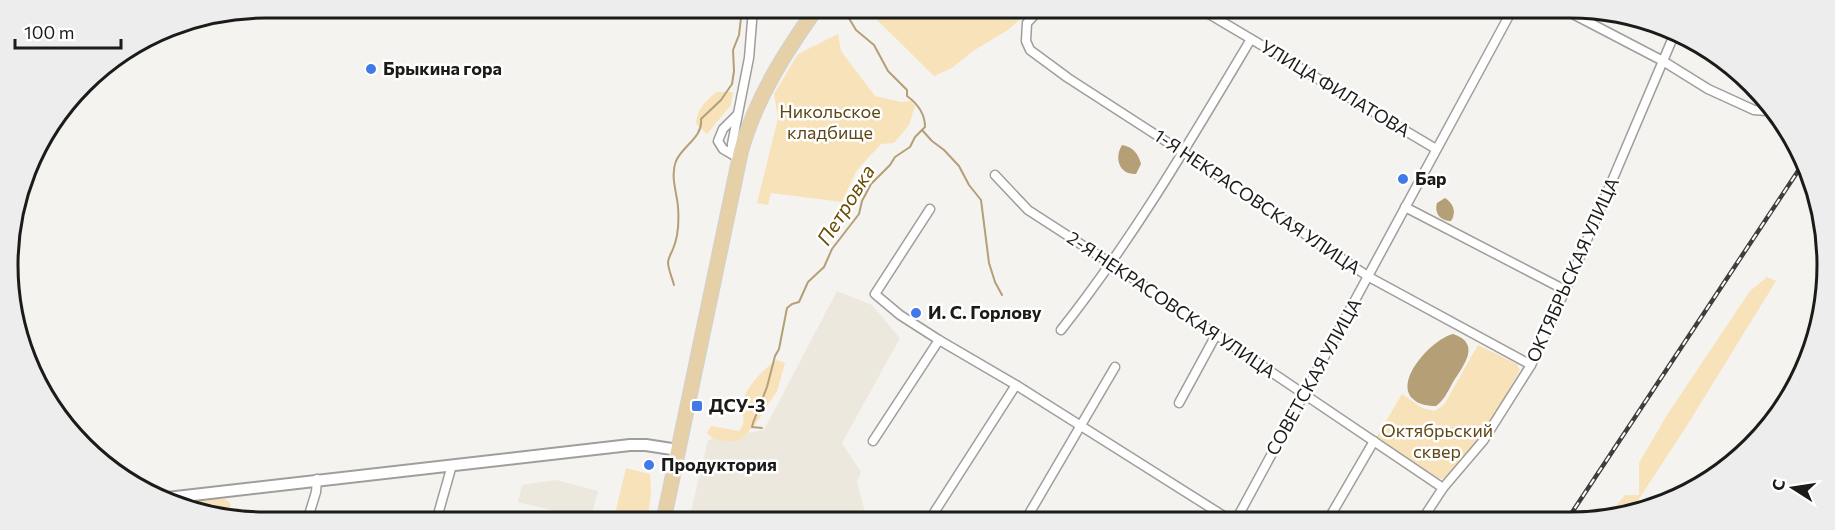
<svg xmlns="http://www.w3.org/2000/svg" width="1835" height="530" viewBox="0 0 1835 530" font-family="Commissioner,sans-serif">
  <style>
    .built { fill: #ede8de }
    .green { fill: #f8e2b9 }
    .water { fill: #b49f77 }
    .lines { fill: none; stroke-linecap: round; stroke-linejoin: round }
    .stream { stroke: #b49f77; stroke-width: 2 }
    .minor-casing { stroke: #a09e9b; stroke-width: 11 }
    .tertiary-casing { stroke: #a09e9b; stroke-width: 14 }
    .primary-casing { stroke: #d1d1d1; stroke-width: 16 }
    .minor { stroke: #fff; stroke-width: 8 }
    .tertiary { stroke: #fff; stroke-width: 10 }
    .primary { stroke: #e5d0a7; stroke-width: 14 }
    .rail-casing { stroke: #3f3e3c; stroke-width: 4.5 }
    .rail { stroke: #fff; stroke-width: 2; stroke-dasharray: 7; stroke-linecap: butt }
    .poi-dot { fill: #4279e9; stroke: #fff; stroke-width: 2 }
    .labels { text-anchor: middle; stroke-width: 5; stroke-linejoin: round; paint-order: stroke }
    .poi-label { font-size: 18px; font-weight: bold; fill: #1b1b19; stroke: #fff; text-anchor: start }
    .street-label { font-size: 18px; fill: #1b1b19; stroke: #fff }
    .park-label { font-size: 18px; fill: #5e4715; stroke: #fff }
    .water-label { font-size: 20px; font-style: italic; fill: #694b00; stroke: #fff }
    .rim { fill: none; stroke: #1b1b19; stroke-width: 3 }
  </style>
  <rect width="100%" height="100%" fill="#f5f3f0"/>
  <g class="built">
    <path d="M837,291L872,305L900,338L842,443L861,472L857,482L867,519H689L708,440L764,430Z"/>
    <path d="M556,480L598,491L591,518H583L518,502L522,485Z"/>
  </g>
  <g class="green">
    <path d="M876,10H1030L1008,30L973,51L952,68L934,76L877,20Z"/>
    <path d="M838,34L841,51L875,96L901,102L911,101L915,106L909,125L894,143L881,144L857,170L842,202L771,193L768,205L757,203L778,118L774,94L798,54Z"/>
    <path d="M717,92H733L731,105L707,134L696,124C696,110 707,99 717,92Z"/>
    <path d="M1767,277L1776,281L1686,427L1635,505L1630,512L1604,520L1625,495H1639V463L1667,415L1750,291Z"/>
    <path d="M1478,345L1517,364L1520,370L1486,431L1450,473L1443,479L1438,478L1376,438L1402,394L1422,408L1434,411L1444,405Z"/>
    <path d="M777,360L785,363L777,391L757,422L743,438L733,442L713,439L707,433L711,426L739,431C746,422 743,419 742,409C741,391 763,369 777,360Z"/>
    <path d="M626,468L650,474L651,492L648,518H614Z"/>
    <path d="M201,499H225L230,503L231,508L200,512L190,507L189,502Z"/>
  </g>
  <g class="water">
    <path d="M1122,145C1133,147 1138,153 1141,164L1136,174C1119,175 1114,158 1122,145Z"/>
    <path d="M1445,198C1453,203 1457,212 1451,221C1441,221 1434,214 1437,203Z"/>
    <path d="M1453,334C1483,344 1462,367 1452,384C1447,393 1444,400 1436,406C1428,406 1419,405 1413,399C1393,380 1434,338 1453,334Z"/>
  </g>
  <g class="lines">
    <g class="stream">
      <path d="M922,130L932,141L944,150L959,166L969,185L981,200L989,263L995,282L1002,295"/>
      <path d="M674,285C672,277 668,269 668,262C669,256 671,254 673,249C678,237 679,220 678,207C677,193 670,176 676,161C683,145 703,138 701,119L721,100L732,84L734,71L733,50L739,35L742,9"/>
      <path d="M762,428L752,427L753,423L767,387L775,356L779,349L787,308L792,304L799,302L808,282L824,267L832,249L859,214L862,201L871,184L890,165L895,157L910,147L915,137L925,127C925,114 918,104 907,96V90L888,71L874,45L856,30L844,10"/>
    </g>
    <defs>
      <g id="minor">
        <path d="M1039,10L1027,23L1026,41L1030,50L1068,78L1184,153L1369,277L1531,365"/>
        <path d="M1204,11L1436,149"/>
        <path d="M1569,12L1663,61L1708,89L1754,110L1767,111L1771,108"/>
        <path d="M732,154V144L749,58L753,9"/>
        <path d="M735,156L723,149L718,141L723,129L737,115"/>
        <path d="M995,175L1028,210L1110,263L1443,488"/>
        <path d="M1405,207L1565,290"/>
        <path d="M1061,330C1133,239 1192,138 1251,39"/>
        <path d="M939,340L1016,385L1230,520"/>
        <path d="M1179,403L1216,335"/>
        <path d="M873,441L939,340L900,315L875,294L930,209"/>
        <path d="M308,518L316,492L317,479"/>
        <path d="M437,518L452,465"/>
        <path d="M930,519L1016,385"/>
        <path d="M1026,519L1115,367"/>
        <path d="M1236,520L1511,12"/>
        <path d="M1328,520L1374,441"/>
        <path d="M1422,520L1443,488L1483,441L1531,365L1572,275L1674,35"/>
      </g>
      <path id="tertiary" d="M167,498L630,445H646L678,450"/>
      <path id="primary" d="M664,518L741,151C756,98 784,54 816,9"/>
    </defs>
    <use href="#minor" class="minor-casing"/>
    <use href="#tertiary" class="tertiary-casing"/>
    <use href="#primary" class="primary-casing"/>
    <use href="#minor" class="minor"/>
    <use href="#tertiary" class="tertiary"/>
    <use href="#primary" class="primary"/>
    <defs>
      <path id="rail" d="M1567,520L1802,165"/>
    </defs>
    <use href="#rail" class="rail-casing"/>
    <use href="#rail" class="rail"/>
  </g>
  <g class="poi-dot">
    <circle cx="371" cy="69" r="6"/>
    <circle cx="1403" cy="179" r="6"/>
    <circle cx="916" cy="313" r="6"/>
    <rect x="691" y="400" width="12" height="12" rx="3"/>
    <circle cx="649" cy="465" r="6"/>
  </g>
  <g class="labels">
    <g class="poi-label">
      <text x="383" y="75">Брыкина гора</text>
      <text x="1415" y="185">Бар</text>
      <text x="928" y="319">И. С. Горлову</text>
      <text x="709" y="412">ДСУ-3</text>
      <text x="661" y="471">Продуктория</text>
    </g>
    <g class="street-label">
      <text transform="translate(1335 89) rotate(31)" y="6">УЛИЦА ФИЛАТОВА</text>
      <text transform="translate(1257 202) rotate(34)" y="6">1-Я НЕКРАСОВСКАЯ УЛИЦА</text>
      <text transform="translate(1573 270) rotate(-66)" y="6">ОКТЯБРЬСКАЯ УЛИЦА</text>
      <text transform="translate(1171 305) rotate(34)" y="6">2-Я НЕКРАСОВСКАЯ УЛИЦА</text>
      <text transform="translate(1314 377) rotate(-61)" y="6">СОВЕТСКАЯ УЛИЦА</text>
    </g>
    <g class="park-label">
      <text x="830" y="118">Никольское<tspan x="830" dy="21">кладбище</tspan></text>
      <text x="1437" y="437">Октябрьский<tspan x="1437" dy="21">сквер</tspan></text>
    </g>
    <g class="water-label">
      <text transform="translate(846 205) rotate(-58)" y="7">Петровка</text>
    </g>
  </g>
  <path d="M0 0H1835V530H0ZM265 18H1570A247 247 0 0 1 1817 265V265A247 247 0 0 1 1570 512H265A247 247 0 0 1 18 265V265A247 247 0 0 1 265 18Z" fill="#ededed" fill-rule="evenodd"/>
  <path class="rim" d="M265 18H1570A247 247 0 0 1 1817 265V265A247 247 0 0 1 1570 512H265A247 247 0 0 1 18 265V265A247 247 0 0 1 265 18Z"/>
  <g transform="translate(1793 488) rotate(282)" stroke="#ffffff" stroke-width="4.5" paint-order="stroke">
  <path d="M0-4.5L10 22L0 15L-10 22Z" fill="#1b1b19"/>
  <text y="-9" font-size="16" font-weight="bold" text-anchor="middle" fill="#1b1b19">С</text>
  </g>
  <path d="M15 39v9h106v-9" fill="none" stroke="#1b1b19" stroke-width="3"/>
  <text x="24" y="39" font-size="18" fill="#1b1b19" stroke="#ffffff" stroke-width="4.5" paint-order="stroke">100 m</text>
</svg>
